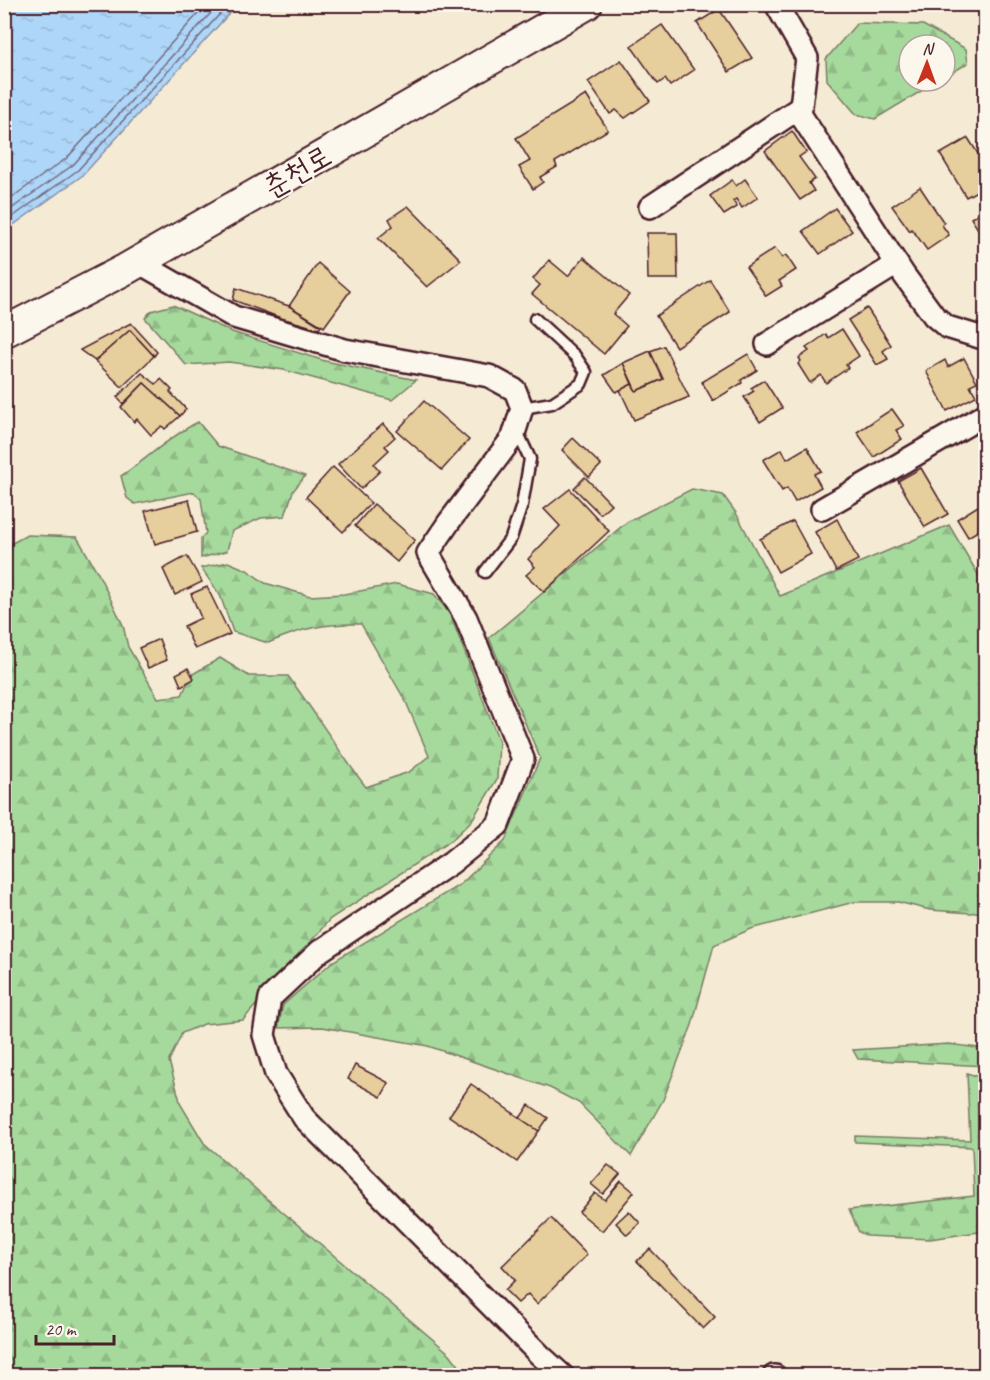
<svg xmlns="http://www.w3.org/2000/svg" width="990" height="1380" viewBox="0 0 990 1380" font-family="Caveat,'Poor Story',sans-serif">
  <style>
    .forest { fill: url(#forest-firs); stroke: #787c64; stroke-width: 1.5 }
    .water { fill: url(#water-ripples); stroke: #868da6; stroke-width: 1.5 }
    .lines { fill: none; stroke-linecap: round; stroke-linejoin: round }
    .shore { stroke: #72687d; stroke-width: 1.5 }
    .building { fill: #e7ce9d; stroke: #4a1f2b; stroke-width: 1.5 }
    .lane-casing { stroke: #4a1f2b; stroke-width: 15 }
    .street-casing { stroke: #4a1f2b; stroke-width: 26 }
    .secondary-casing { stroke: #4a1f2b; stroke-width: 34 }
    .lane { stroke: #fbf7ec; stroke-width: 10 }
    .street { stroke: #fbf7ec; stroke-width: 21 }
    .secondary { stroke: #fbf7ec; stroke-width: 30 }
    .labels { text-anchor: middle; stroke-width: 4.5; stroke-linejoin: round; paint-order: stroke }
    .street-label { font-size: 30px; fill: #4a1f2b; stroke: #fbf7ec }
  </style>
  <defs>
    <pattern id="forest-firs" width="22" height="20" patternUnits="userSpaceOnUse" patternTransform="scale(1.5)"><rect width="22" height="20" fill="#a6da9c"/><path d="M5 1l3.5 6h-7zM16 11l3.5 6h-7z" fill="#90bb87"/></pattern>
    <pattern id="water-ripples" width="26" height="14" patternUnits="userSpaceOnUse" patternTransform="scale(1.5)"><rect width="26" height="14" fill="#aed6f8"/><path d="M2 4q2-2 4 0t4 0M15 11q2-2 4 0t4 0" fill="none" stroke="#97b7d5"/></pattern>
  </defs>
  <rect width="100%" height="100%" fill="#f5ebd4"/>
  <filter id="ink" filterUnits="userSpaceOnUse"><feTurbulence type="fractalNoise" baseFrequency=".0167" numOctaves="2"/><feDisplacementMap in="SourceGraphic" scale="12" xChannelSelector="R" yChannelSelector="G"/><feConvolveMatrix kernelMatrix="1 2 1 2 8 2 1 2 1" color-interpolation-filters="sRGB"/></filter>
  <g filter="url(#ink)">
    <g class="forest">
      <path d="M857,23L923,25L966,49L968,63L945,77V45H909V81H938L875,119L856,114L827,80L826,59Z"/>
      <path d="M173,305L232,332L325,361L416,380L392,400L284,370L229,362L186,365L145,318L151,311Z"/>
      <path d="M198,422L218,446L305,476L293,491L285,516L261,518L232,531L227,551L201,558V538L206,533L201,499L194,492L135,504L127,498L121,476C147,459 170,436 198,422Z"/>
      <path d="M692,489L723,495L736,513L780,596L949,525L982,581L980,597L985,611V911L971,913L930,910L898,902H854L751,929L714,945L692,1025L663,1100L631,1156L579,1103L550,1088L428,1046L322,1027L278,1028L283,1005L332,962L461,884L505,841L540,758L489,638L627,522Z"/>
      <path d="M27,535L77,537L98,573L123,625L128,647L158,698L182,695L191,675L220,658L249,676H288C315,712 338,751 366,787L409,772L429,756L406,702L361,624C324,623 303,628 268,643L233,632L220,595L201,568L228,562L247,570L265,583L310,596L344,594L397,584L434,594L450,614L499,741L497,779L472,820L452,840L330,919L243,1020L204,1024L182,1033L169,1061L181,1105L204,1143L259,1192L450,1354L466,1375L5,1376V547Z"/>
      <path d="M949,1044L985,1049V1066L858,1059L853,1050Z"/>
      <path d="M967,1073L985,1079V1231L930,1239L867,1236L859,1232L849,1210L974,1196L972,1147L855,1142V1136L970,1140Z"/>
    </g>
    <path class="water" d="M5,4H237V5L83,175L5,231Z"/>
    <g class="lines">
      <g class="shore">
        <path d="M4,203L67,158L207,4"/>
        <path d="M4,214L73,165L219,4"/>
        <path d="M4,223L78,170L229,4"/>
      </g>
    </g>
    <g class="building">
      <path d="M719,9L752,58L729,72L697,23Z"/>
      <path d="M662,25L694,70L670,86L665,79L658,84L631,46Z"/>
      <path d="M621,60L650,101L625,118L616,110L610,114L588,82Z"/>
      <path d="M586,95L608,130L555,162L557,167L540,177L543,182L533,189L519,167L530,161L516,138Z"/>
      <path d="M792,131L806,152L799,157L815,179L809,183L814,191L800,200L765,151Z"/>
      <path d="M968,138L986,166V186L966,197L940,154Z"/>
      <path d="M745,179L758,197L742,208L736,199L733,201L737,207L724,215L710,196L732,180L736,186Z"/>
      <path d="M920,187L944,223L942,225L949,235L927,250L912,229L910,231L892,206Z"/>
      <path d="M408,206L461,260L427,287L378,238L393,226L389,219Z"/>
      <path d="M835,208L852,231L820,254L803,231Z"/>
      <path d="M986,209V242L971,218Z"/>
      <path d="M647,233H677L678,279H648Z"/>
      <path d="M775,248L782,258L786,255L796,270L779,281L782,286L766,296L746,267Z"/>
      <path d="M584,257L629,295L613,314L627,326L604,354L532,294L540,285L533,279L549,260L568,276Z"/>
      <path d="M318,263L350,291L324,327L289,306Z"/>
      <path d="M710,280L730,312L676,347L656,316Z"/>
      <path d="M236,288L289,306L321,326L319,329L281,318L233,300Z"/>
      <path d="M867,308L891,345L883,351L888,359L877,365L848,320Z"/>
      <path d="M131,323L157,352L154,356L130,330L95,361L80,350Z"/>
      <path d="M842,329L859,356L846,365L848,368L826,383L821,375L810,383L798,364L801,361L799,358L809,351L806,348L826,334L828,338Z"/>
      <path d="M130,330L154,356L122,387L95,361Z"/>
      <path d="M664,346L689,397L634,420L620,390L632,384L636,391L663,379L650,351Z"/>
      <path d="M650,351L663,379L636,391L623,363Z"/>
      <path d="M748,354L757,370L741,380L742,383L713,401L702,382Z"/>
      <path d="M964,358L977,382L970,385L976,396L947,411L926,371L945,360L948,367Z"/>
      <path d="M623,363L632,384L616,392L604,375Z"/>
      <path d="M142,373L156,384L161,379L172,390L170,392L186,409L180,416L144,383L123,404L117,397Z"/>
      <path d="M764,380L782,408L760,422L744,397L754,391L751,388Z"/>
      <path d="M144,383L180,416L165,429L162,426L151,435L137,419L134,422L121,407Z"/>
      <path d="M424,401L469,440L442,470L397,431Z"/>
      <path d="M892,409L904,426L896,430L902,439L874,457L857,432Z"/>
      <path d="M383,424L395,437L385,446L389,450L374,464L380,471L361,489L338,464Z"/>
      <path d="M573,438L601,465L589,477L562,450Z"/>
      <path d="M807,447L821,471L814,474L821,487L795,502L787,488L782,491L763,460L782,449L787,459Z"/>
      <path d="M333,467L371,503L343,532L306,497Z"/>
      <path d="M921,468L948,514L925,527L898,481Z"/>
      <path d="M585,477L611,504L600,514L574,488Z"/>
      <path d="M570,489L609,531L544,592L526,575L535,567L528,559L560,526L544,509Z"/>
      <path d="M189,500L197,532L155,544L145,511Z"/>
      <path d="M986,501V526L968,537L957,519Z"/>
      <path d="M374,504L415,540L397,562L355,526Z"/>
      <path d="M837,519L858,560L836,571L815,532Z"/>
      <path d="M793,521L811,554L778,572L760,539Z"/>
      <path d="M187,556L202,582L175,595L163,569Z"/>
      <path d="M207,587L230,634L195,649L184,626L201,618L191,594Z"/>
      <path d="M159,639L167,660L148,668L139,648Z"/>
      <path d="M188,668L194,679L181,686L176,674Z"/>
      <path d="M355,1065L389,1083L381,1097L348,1079Z"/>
      <path d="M471,1084L539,1131L517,1162L449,1116Z"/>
      <path d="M529,1105L548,1118L539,1131L520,1118Z"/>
      <path d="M608,1165L620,1174L603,1194L591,1184Z"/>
      <path d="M621,1181L634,1192L602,1231L579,1212L595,1193L605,1200Z"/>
      <path d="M629,1211L640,1223L627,1235L616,1223Z"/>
      <path d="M551,1218L587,1255L537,1304L528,1294L518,1303L505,1290L515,1280L502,1266Z"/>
      <path d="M650,1249L715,1317L703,1329L637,1261Z"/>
    </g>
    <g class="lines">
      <defs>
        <g id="lane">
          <path d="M522,408L552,403L581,384L586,372L575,356L535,319"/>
          <path d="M485,572L511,538L522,505L530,459L516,429"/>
        </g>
        <g id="street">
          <path d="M776,4L807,58L800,114L904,275L934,316L947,327L986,339"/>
          <path d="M650,207L801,107"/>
          <path d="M138,262L234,317L345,350L489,376L515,390L522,408L513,437L449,522L428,553L466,618L523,759L498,825L451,863L320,951L270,998L264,1035L276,1074L304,1118L540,1355L563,1376"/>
          <path d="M767,344L897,264"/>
          <path d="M822,509L986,414"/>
          <path d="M774,1376H775"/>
        </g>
        <path id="secondary" d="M4,332L126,269L587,4"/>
      </defs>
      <use href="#lane" class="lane-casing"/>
      <use href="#street" class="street-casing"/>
      <use href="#secondary" class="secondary-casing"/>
      <use href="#lane" class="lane"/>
      <use href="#street" class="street"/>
      <use href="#secondary" class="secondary"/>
    </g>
  </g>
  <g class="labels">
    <g class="street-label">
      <text transform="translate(297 171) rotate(-30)" y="10">춘천로</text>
    </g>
  </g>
  <rect width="990" height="1380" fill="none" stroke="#fbf7ec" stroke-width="24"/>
  <rect x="12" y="12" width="966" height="1356" fill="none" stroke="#4a1f2b" stroke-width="2" filter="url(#ink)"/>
  <g transform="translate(927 63) rotate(1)"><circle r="28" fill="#fbf7ec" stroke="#b4a19f" stroke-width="1.5"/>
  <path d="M0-4.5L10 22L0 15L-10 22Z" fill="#c8321e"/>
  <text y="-9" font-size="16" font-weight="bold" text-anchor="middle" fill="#4a1f2b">N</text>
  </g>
  <path d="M36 1335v9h78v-9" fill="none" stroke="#4a1f2b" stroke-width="3"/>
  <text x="45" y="1335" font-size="18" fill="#4a1f2b" stroke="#fbf7ec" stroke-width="4.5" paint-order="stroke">20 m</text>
</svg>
